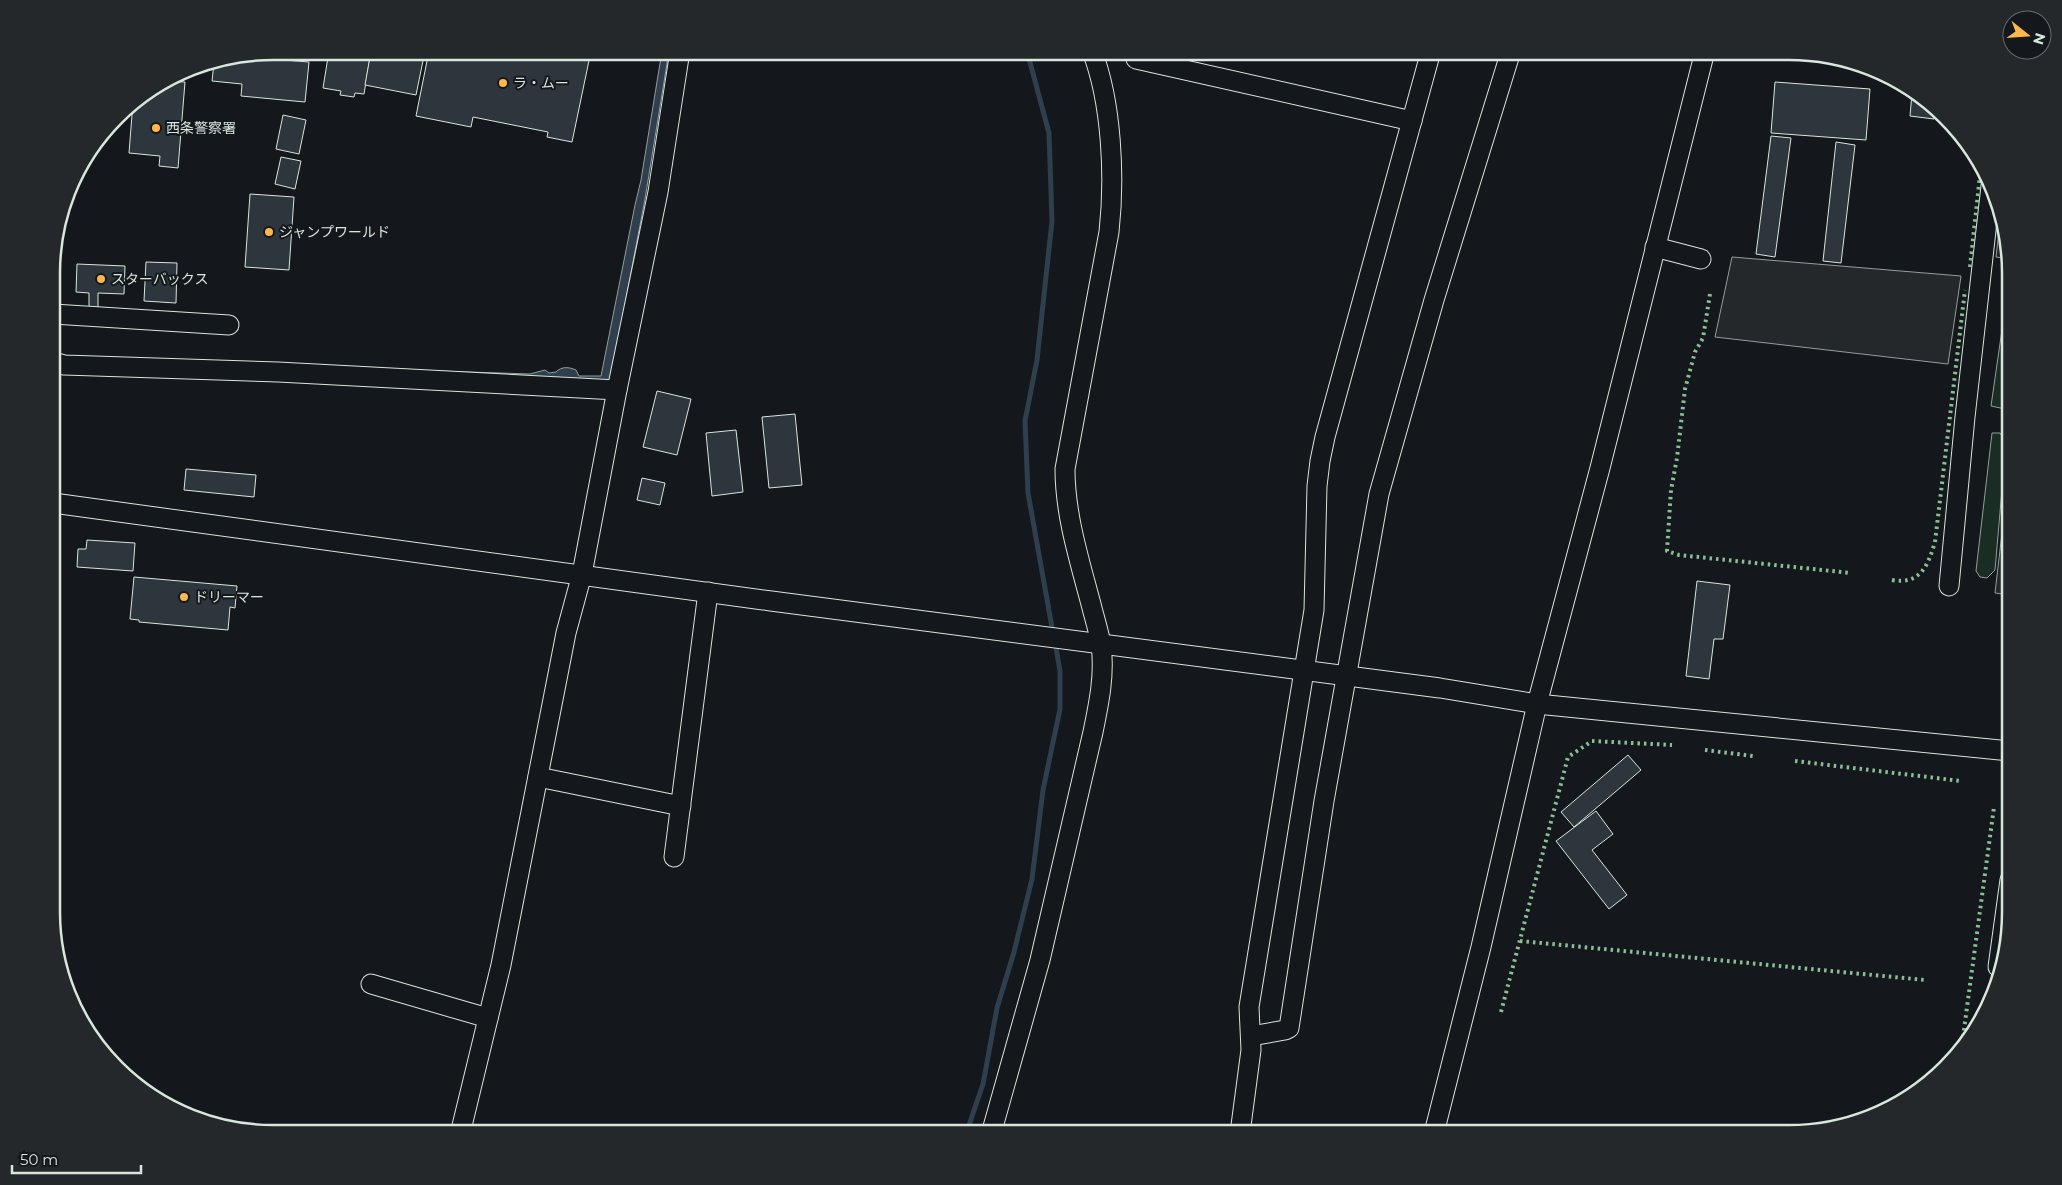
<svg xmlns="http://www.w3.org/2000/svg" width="2062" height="1185" viewBox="0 0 2062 1185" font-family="Montserrat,'Noto Sans JP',sans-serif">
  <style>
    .green { fill: #1a2d24; stroke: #939e99 }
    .parking { fill: #24282b; stroke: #939e99 }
    .water { fill: #2f3f4d; stroke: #939e99 }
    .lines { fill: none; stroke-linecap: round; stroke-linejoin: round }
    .stream { stroke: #2f3f4d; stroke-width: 5 }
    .building { fill: #2c363c; stroke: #d8e6dc }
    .minor-casing { stroke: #d8e6dc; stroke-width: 21 }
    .minor { stroke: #14181c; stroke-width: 19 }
    .hedge { stroke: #8ac095; stroke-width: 4; stroke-dasharray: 2.5 4; stroke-linecap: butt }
    .poi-dot { fill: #ffb74d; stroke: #14181c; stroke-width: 2 }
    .labels { text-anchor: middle; stroke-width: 4; stroke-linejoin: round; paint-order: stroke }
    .poi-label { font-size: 14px; fill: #d8e6dc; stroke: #14181c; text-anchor: start }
    .rim { fill: none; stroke: #d8e6dc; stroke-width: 2.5 }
  </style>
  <rect width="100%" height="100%" fill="#14181c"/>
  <g class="green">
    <path d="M2010,280V402L2005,409L1991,406L2009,281Z"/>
    <path d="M1992,433H2000L2006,443L1995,570L1987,578L1980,577L1976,571Z"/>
  </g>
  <g class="parking">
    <path d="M2001,213L2010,258V259L1996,257Z"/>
    <path d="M1732,257L1961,276L1948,364L1715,337Z"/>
    <path d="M2010,464V595L1995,593Z"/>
  </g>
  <path class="water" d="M662,51H669L645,199L610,383L347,368L530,374L545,370L549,373L556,372C562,366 569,367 576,370L579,376H601L635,205L641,180Z"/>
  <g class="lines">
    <g class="stream">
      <path d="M1027,51L1049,133L1052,221L1037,360L1025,421L1028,493L1053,633"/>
      <path d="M966,1134L983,1084L997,1008L1014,952L1032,879L1043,790L1060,709V671L1055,642"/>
    </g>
  </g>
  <g class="building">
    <path d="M329,51H371L364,94L355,93L354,97L340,95L341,91L323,88Z"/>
    <path d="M371,51H425L416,95L365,85Z"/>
    <path d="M429,51H591L572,142L547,137L548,132L473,117L471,127L416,116Z"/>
    <path d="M246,57L309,62L305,102L241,96L242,84L212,81L214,63Z"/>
    <path d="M168,81L185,82L178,168L159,166L160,156L129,153L133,102Z"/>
    <path d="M1775,82L1870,89L1866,140L1771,133Z"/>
    <path d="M1912,93L1935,114L1934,119L1910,116Z"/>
    <path d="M283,115L306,120L299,154L276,149Z"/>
    <path d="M1771,136L1791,138L1775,257L1756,254Z"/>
    <path d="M1836,142L1855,145L1841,263L1823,261Z"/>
    <path d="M281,157L301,161L295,189L275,184Z"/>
    <path d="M250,194L294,197L289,270L245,267Z"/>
    <path d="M146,262L177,263L176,303L144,301Z"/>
    <path d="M77,264L125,266L124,294L98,293V308L89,307V293L76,292Z"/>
    <path d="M657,391L691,399L677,455L643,447Z"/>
    <path d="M795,414L802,485L769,488L762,417Z"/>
    <path d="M736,430L743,492L712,496L706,433Z"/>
    <path d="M186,469L256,475L254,497L184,490Z"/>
    <path d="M642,478L665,483L660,505L637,500Z"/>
    <path d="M87,540L135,543L133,571L77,567L78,549H86Z"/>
    <path d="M134,577L237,586L235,608L230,607L228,630L139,622V620L130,619Z"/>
    <path d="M1697,581L1730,585L1723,639H1714L1709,679L1686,676Z"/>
    <path d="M1628,755L1641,770L1574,827L1561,812Z"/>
    <path d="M1596,811L1613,834L1592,850L1627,895L1609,909L1556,841Z"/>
  </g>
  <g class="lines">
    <defs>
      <g id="minor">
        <path d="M1136,59L1412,121"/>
        <path d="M1655,247L1701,259"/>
        <path d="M53,314L229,325"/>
        <path d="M53,362L64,365L278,372L617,390"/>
        <path d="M53,503L771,601L1440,688L1537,704L2010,751"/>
        <path d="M1949,586L1965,417L1991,186"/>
        <path d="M538,777L681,806"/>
        <path d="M674,857L708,592"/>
        <path d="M1998,967L2010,880"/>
        <path d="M371,984L488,1018"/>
        <path d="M1251,1036L1285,1030L1289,1028L1324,801L1379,494L1434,300L1511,51"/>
        <path d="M1240,1133L1251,1050L1249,1007L1314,610L1317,486L1320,461L1325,437L1431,51"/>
        <path d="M1434,1133L1481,947L1537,704L1600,468L1705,51"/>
        <path d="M460,1134L501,965L566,633L582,574L617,390L658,192L680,51"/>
        <path d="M991,1134L1040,960L1093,732C1099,703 1105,674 1101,645C1099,632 1095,620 1092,608C1080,562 1065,516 1065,469L1109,232C1115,178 1112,103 1092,51"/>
      </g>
    </defs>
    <use href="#minor" class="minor-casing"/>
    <use href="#minor" class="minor"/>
    <g class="hedge">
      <path d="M1970,267L1981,166"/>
      <path d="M1710,294L1703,338L1695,352L1685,389L1677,458L1671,490L1667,551L1679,555L1851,573"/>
      <path d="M1892,580C1921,585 1928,565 1935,542L1965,290"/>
      <path d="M1705,750L1753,756"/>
      <path d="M1795,761L1961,781"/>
      <path d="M1520,941L1925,980"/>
      <path d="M1501,1012L1568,757L1592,741L1672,745"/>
      <path d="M1963,1037L1994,807"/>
    </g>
  </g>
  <g class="poi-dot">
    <circle cx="503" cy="83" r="5"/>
    <circle cx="156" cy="128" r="5"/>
    <circle cx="269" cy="232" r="5"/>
    <circle cx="101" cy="279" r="5"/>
    <circle cx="184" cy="597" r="5"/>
  </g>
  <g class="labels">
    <g class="poi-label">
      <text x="513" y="88">ラ・ムー</text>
      <text x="166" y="133">西条警察署</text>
      <text x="279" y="237">ジャンプワールド</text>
      <text x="111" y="284">スターバックス</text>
      <text x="194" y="602">ドリーマー</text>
    </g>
  </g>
  <path d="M0 0H2062V1185H0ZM273 60H1789A213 213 0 0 1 2002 273V912A213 213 0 0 1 1789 1125H273A213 213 0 0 1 60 912V273A213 213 0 0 1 273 60Z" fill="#24282b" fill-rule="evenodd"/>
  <path class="rim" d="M273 60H1789A213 213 0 0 1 2002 273V912A213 213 0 0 1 1789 1125H273A213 213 0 0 1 60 912V273A213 213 0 0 1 273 60Z"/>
  <g transform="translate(2027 35) rotate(107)"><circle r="24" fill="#14181c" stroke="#626a69"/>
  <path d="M0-4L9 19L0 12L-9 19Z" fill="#ffb74d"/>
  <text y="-8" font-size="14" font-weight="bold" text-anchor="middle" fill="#d8e6dc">N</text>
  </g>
  <path d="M12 1165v8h129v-8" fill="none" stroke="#d8e6dc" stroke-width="2.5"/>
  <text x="20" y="1165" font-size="15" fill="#d8e6dc" stroke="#14181c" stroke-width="4" paint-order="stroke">50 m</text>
</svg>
